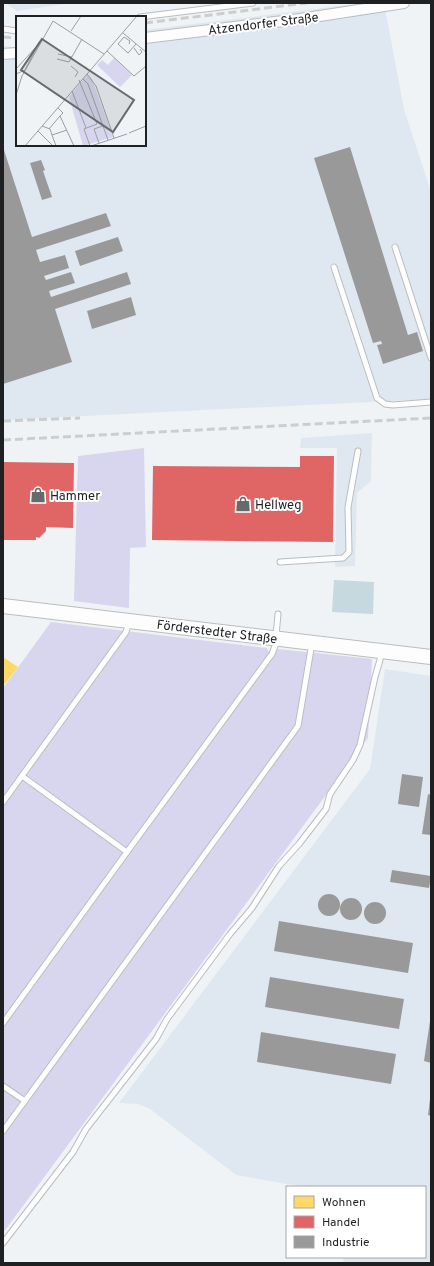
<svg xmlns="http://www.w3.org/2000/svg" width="434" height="1266" viewBox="0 0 434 1266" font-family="Overpass,sans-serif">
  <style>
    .built { fill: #dfe8f0 }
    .green { fill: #d8d6ee }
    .homes { fill: #ffd966 }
    .shops { fill: #e06666 }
    .industry { fill: #999 }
    .building { fill: #c6d9df }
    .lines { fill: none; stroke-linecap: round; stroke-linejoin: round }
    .service-casing { stroke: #babdbe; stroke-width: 7 }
    .minor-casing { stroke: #babdbe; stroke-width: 12 }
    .secondary-casing { stroke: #babdbe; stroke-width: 16 }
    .service { stroke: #fdfdfe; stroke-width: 5 }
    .minor { stroke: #fdfdfe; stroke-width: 10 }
    .secondary { stroke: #fdfdfe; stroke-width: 14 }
    .rail { stroke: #cccece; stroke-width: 3; stroke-dasharray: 8 4; stroke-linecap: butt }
    .labels { text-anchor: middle; stroke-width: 4; stroke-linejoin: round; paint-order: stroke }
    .street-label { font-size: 13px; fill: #1e2022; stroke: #fff }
    .poi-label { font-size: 13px; fill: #1e2022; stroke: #fff; text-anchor: start }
    .inset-road { fill: none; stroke: #9b9fa1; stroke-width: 1 }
    .view { fill: #676a6c; fill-opacity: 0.15; stroke: #676a6c; stroke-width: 2 }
    .inset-edge { fill: none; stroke: #1e2022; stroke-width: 2 }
  </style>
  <rect width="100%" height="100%" fill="#eff3f6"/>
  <g class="built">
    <path d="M5,3H71L17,11Z"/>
    <path d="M363,3H384L404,109L431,192V399L3,420V46L11,47H17V145H145V30Z"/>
    <path d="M372,433L371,481L357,493L355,566L335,567L337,448H300L301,438Z"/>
    <path d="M385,669L431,676V1263H343L344,1257H425V1187H304L236,1175L150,1109L138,1104L119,1103L370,769Z"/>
  </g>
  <g class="green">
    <path d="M144,448L146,547L130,548L129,608L74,601L78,456Z"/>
    <path d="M51,622L267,648L270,654H274L278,649L372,659L368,738L3,1233V688Z"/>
  </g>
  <path class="homes" d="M3,657L18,667L5,684L3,682Z"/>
  <g class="shops">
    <path d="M300,456H334L333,542L152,540L153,466L300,467Z"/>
    <path d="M3,462L74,463L73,528L46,527V531L39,538L36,537V540H3Z"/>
  </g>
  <g class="industry">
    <path d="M3,147L32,237L106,213L111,226L36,250L40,262L65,255L69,268L44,276L46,280L71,272L75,283L49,291L51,297L127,272L131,284L55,309L72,362L3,384Z"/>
    <path d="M350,147L408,335L417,332L423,351L383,364L377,345L382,344L381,341L373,343L314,158Z"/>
    <path d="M41,160L45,170L43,171L52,197L42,200L30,163Z"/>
    <path d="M118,237L123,251L80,266L75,251Z"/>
    <path d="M131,297L136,315L92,329L87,311Z"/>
    <path d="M402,774L423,777L419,807L398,804Z"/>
    <path d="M428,794L431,795V835L422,834Z"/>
    <path d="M392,870L431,876L429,888L390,882Z"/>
    <circle cx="329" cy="905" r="11"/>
    <circle cx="351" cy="909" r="11"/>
    <circle cx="375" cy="913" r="11"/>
    <path d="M279,921L413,943L408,973L274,951Z"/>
    <path d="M270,977L404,999L399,1029L265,1007Z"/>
    <path d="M430,1021H431V1063L424,1061Z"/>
    <path d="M261,1032L396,1054L391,1084L257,1062Z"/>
    <path d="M430,1099H431V1116L428,1115Z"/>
  </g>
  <path class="building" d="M334,580L374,582L373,614L332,612Z"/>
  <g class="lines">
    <defs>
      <g id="service">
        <path d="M140,17L253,3"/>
        <path d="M3,29L17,31"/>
        <path d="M395,247L431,358"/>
        <path d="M334,267L377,398L385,404L393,405L431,402"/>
        <path d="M280,562L343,558L349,552L348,507L358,451"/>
        <path d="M22,776L127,852"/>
        <path d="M3,802L126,632L129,622"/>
        <path d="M3,1023L127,852L272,654L275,646L278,614"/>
        <path d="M3,1086L25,1101"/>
        <path d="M3,1131L298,726L312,643"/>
        <path d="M3,1243L73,1152L86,1129L156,1039L167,1019L230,934L252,908L279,866L299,844L326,809L330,794L353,760L360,745L375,677L380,660V652"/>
      </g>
      <g id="minor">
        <path d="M145,38L300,19L404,3"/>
        <path d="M3,54L17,53"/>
      </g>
      <path id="secondary" d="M3,606L431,657"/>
    </defs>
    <use href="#service" class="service-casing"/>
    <use href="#minor" class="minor-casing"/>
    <use href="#secondary" class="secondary-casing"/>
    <use href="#service" class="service"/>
    <use href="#minor" class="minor"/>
    <use href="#secondary" class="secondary"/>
    <g class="rail">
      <path d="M145,23L307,3"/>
      <path d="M3,37L17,38"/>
      <path d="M3,421L80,418"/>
      <path d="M3,440L431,418"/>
    </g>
  </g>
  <defs>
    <symbol id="shop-bare" viewBox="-9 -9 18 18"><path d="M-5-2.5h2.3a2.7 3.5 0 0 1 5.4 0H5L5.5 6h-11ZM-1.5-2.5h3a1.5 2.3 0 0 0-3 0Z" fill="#676a6c" stroke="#fff" stroke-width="2.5" paint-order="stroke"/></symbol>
  </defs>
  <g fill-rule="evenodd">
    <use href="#shop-bare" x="27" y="484" width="22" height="22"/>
    <use href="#shop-bare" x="232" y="493" width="22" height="22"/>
  </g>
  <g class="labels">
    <g class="street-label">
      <text transform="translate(263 23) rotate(-7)" y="5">Atzendorfer Straße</text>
      <text transform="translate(217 631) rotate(7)" y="5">Förderstedter Straße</text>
    </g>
    <g class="poi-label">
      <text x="50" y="500">Hammer</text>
      <text x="255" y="509">Hellweg</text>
    </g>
  </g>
  <g transform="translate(16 16)">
    <rect width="130" height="130" fill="#eff3f6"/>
    <path d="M98,42L116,59L104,71L81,49L86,44L92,49ZM71,59L76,63L97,121L67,130L53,81Z" fill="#d8d6ee"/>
    <path class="inset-road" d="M37,5L88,38M55,15L65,0M107,17L130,36M113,28L114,25L108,21L102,28L112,37L120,28M118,32L123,39L126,36L124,33M91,35L118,60L130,50M42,38L56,41M41,43L53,46L66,23M55,50L62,56L59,61M0,53L20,31M0,58L9,54L23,26M71,58L80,70L98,122M67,63L72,68L92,124M63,64L81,108L68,113L74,130M56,75L70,112M0,79L6,60L37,5M42,92L47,97L44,100L58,130M26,110L34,113L36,119M33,113L44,100M22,115L37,130M113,117L130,110M83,127L78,113L87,110M9,130L121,0M40,130L36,119L51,114M75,130L111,118"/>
    <path class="view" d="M26,23L118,84L97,116L5,54Z"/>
    <rect width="130" height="130" class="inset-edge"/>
  </g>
  <rect width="434" height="1266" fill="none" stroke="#1e2022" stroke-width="8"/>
  <rect x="286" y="1186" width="140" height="72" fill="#ffffff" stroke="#a5a6a7"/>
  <rect x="294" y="1196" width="20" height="12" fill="#ffd966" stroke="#a5a6a7"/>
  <text x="322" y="1206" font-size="12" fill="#1e2022">Wohnen</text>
  <rect x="294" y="1216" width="20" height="12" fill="#e06666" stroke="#a5a6a7"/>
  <text x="322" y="1226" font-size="12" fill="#1e2022">Handel</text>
  <rect x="294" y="1236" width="20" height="12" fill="#999999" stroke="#a5a6a7"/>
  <text x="322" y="1246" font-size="12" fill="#1e2022">Industrie</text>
</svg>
